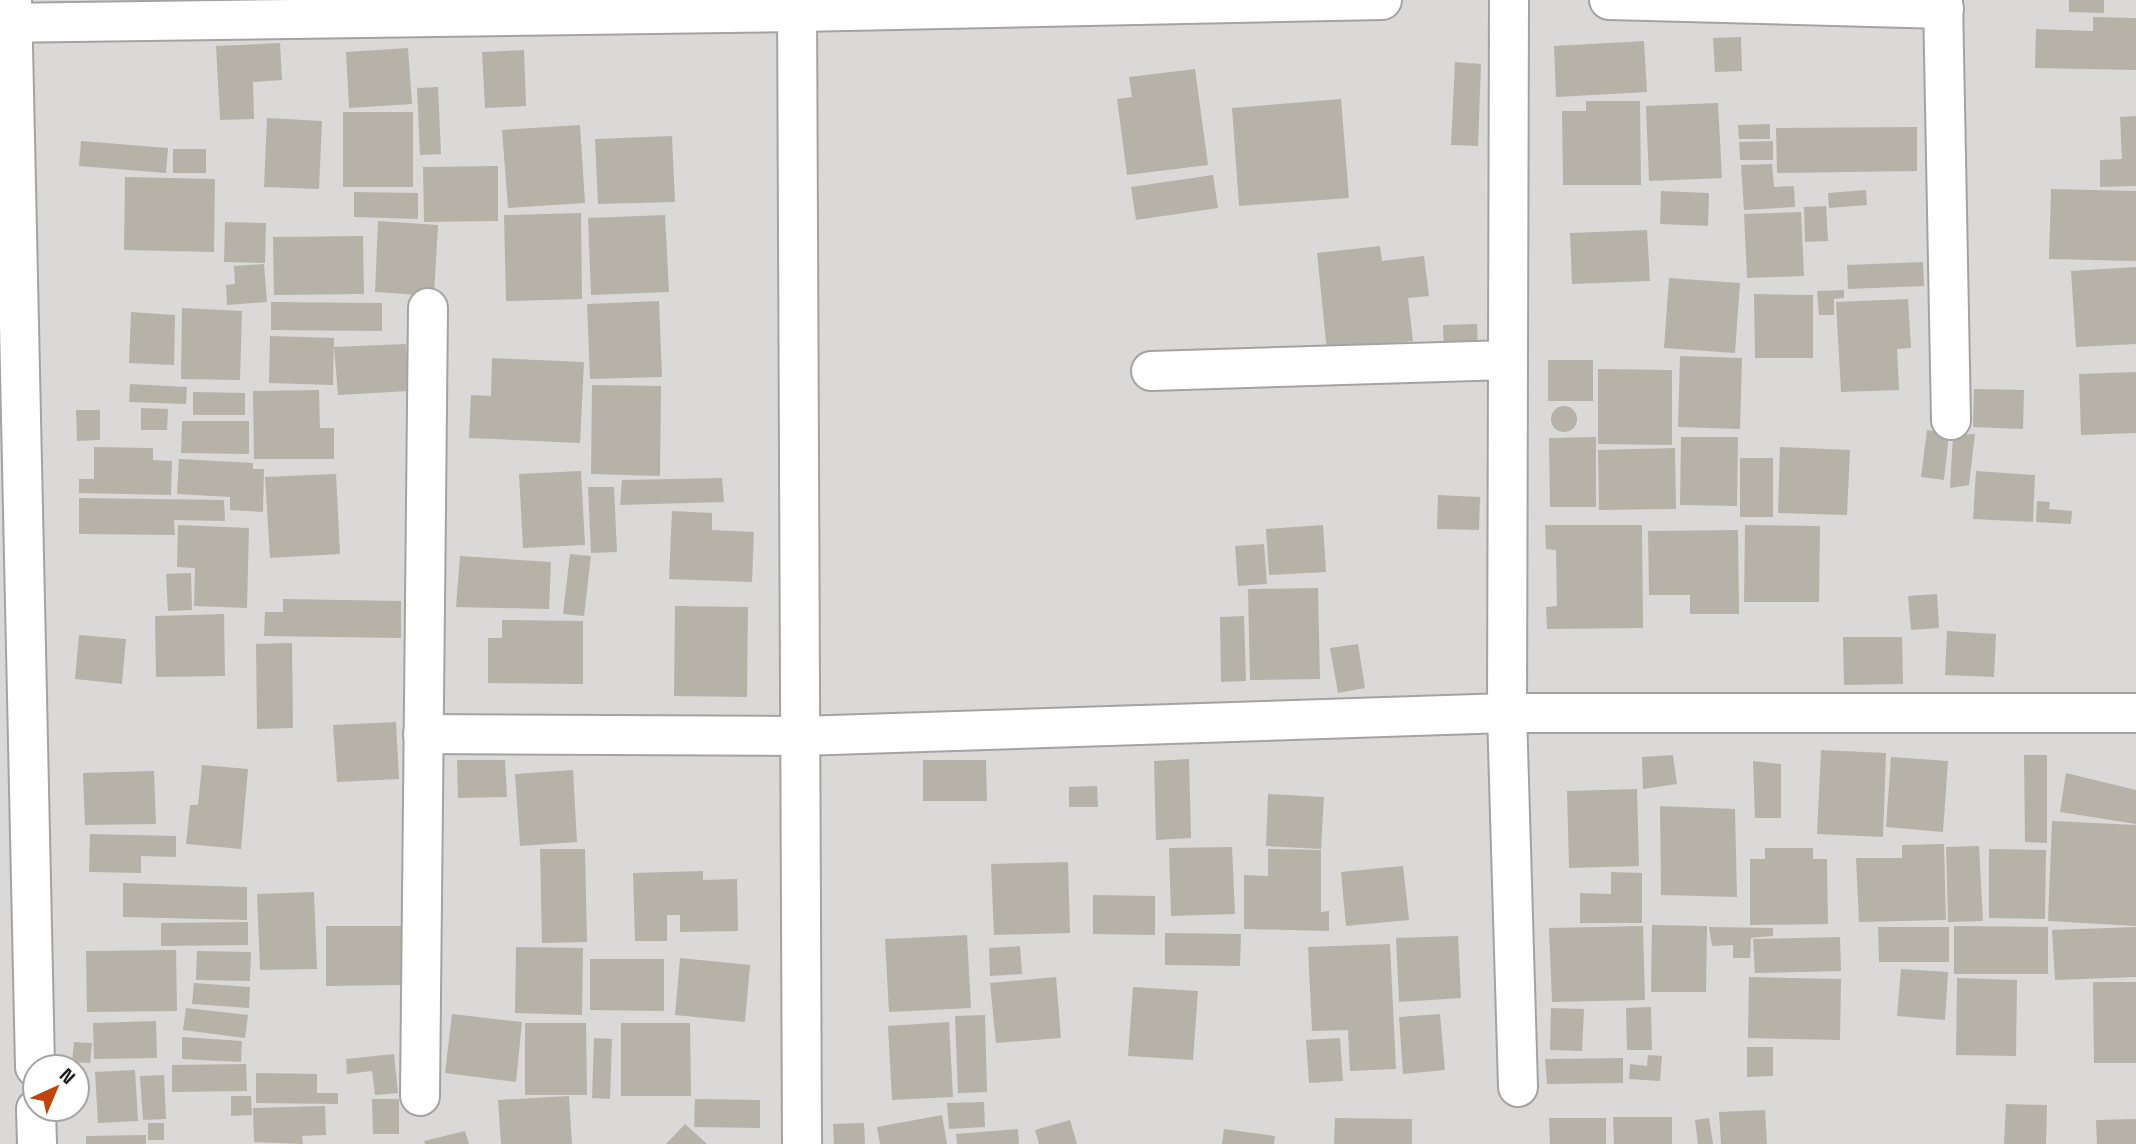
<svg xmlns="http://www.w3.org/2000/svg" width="2136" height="1144" viewBox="0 0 2136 1144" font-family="'Space Grotesk',sans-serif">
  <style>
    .residential { fill: #dad9d8; fill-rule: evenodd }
    .building { fill: #b6b2a7 }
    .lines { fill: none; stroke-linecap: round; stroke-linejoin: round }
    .minor-casing { stroke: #a3a3a3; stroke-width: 42 }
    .minor { stroke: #fff; stroke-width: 38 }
  </style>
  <rect width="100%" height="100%" fill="#edede1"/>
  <path class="residential" d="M0,0H2136V1144H0ZM35,1067H77V1109H35Z"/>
  <g class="building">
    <path d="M2069,0H2104V13L2069,12Z"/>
    <path d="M2093,17L2136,18V70L2035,68L2036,29L2093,31Z"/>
    <path d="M1741,37L1742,71L1715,72L1713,38Z"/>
    <path d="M1644,41L1647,92L1556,97L1554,46Z"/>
    <path d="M280,43L282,80L253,82L254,119L220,120L216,46Z"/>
    <path d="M408,48L412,104L349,108L346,52Z"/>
    <path d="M524,50L526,106L485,108L482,52Z"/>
    <path d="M1455,62L1481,64L1478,146L1451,145Z"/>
    <path d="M1195,69L1208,165L1127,175L1117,99L1132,97L1129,77Z"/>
    <path d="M438,87L441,154L420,155L417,88Z"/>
    <path d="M1341,99L1349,198L1239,206L1232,108Z"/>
    <path d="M1586,101H1640L1641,185H1563L1562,111H1586Z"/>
    <path d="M1718,103L1722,178L1649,181L1646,106Z"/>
    <rect x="343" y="112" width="70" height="75"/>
    <path d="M2136,116V186L2100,187V160L2122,159L2120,117Z"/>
    <path d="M267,118L322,121L319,189L264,187Z"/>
    <path d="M1770,124V139H1739L1738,125Z"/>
    <path d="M580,125L585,203L508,208L502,130Z"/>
    <path d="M1917,127V171L1777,173L1776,128Z"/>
    <path d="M672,136L675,202L598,204L595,139Z"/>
    <path d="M81,141L168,148L166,173L79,166Z"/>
    <path d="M1773,141V160H1740L1739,142Z"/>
    <rect x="173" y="149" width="33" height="24"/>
    <path d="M1772,164L1774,187L1794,186L1795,207L1744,210L1741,165Z"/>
    <path d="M498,166V221L424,222L423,167Z"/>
    <path d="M1213,175L1218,208L1136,220L1131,187Z"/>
    <path d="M125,177L215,179L214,252L124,250Z"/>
    <path d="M2051,189L2136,191V261L2049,259Z"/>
    <path d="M1866,190L1867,205L1829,208L1828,193Z"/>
    <path d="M1661,191L1709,193L1708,226L1660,224Z"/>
    <path d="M354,192L418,193V219L354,217Z"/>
    <path d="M1826,206L1828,241L1805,242L1804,207Z"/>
    <path d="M1801,212L1804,276L1747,278L1744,214Z"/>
    <path d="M581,213L582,299L506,301L504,215Z"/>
    <path d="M665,215L669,292L591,295L588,218Z"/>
    <path d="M378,221L438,225L434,296L375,292Z"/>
    <path d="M225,222L266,223L265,263L224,262Z"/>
    <path d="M1647,230L1650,281L1572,284L1570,233Z"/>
    <path d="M363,236L364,294L274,295L273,237Z"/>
    <path d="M1380,246L1382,261L1424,256L1429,296L1408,298L1413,341L1327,351L1317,253Z"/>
    <path d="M1923,262L1924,286L1848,289L1847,265Z"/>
    <path d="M264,264L267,302L227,305L226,285L235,284L234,266Z"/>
    <path d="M2136,267V344L2076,347L2071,271Z"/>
    <path d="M1669,278L1740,283L1735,353L1664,348Z"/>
    <path d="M1844,290V298L1834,299V315H1819L1817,291Z"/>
    <path d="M1754,294L1813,295V358H1755Z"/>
    <path d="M1908,299L1911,348L1897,349L1899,390L1841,392L1836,302Z"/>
    <path d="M659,301L662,377L590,379L587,304Z"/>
    <path d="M271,302L382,303V331L271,330Z"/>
    <path d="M182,308L242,311L240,380L181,379Z"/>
    <path d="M131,312L175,315L174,365L129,363Z"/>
    <path d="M1477,324L1478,352L1444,353L1443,325Z"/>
    <path d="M270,336L334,338L333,385L269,383Z"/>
    <path d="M406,344L409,391L338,395L334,347Z"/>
    <path d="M1680,356L1742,358L1740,429L1678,427Z"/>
    <path d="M492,358L584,362L580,443L469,438L471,395L491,396Z"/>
    <rect x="1548" y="360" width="45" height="41"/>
    <path d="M1598,369L1672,370V445L1598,444Z"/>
    <path d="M2136,372V433L2081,435L2079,374Z"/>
    <path d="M130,384L187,387L186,404L129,402Z"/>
    <path d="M592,385L661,386L660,476L591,474Z"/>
    <path d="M1974,389L2024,390L2023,429L1973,427Z"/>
    <path d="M319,390L320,428H334V459H254L253,391Z"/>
    <path d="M193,392L245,393V415H193Z"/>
    <circle cx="1564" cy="419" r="13"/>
    <path d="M141,408L168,409L167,430H141Z"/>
    <path d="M76,410H100V440L77,441Z"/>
    <path d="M182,421H249V454L181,453Z"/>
    <path d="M1927,430L1949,433L1944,480L1921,477Z"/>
    <path d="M1975,434L1969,485L1950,488L1953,435Z"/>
    <path d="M1596,437V507H1550L1549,438Z"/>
    <path d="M1681,437H1738L1737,506L1680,505Z"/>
    <path d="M94,447L153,448V460L172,461L171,495L79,493V479H94Z"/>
    <path d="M1780,447L1850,450L1847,515L1778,513Z"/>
    <path d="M1675,448L1676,509L1599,510L1598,450Z"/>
    <rect x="1740" y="458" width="33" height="59"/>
    <path d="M179,459L253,463V469H264L263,512L230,510V497L177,494Z"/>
    <path d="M581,471L585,545L523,548L519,474Z"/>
    <path d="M1976,471L2035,475L2033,522L1973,519Z"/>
    <path d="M336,474L340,554L270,558L265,477Z"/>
    <path d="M722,478L724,502L620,505L622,480Z"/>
    <path d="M588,487H614L617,552L591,553Z"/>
    <path d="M1438,495L1480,497L1479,530L1437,529Z"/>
    <path d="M79,498L224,500L225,521L174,520L175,535L79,534Z"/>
    <path d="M2037,501L2050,502L2049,509L2072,511L2071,524L2036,522Z"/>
    <path d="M672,511L712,513V530L754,532L752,582L669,579Z"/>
    <path d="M178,525L249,528L247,608L194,606L195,568L177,567Z"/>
    <path d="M1323,525L1326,572L1269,575L1266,529Z"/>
    <path d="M1545,525H1642L1643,628L1547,629L1546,607L1557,606L1556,550L1546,549Z"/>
    <path d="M1745,525L1820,526L1819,602H1744Z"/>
    <path d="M1738,530L1739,614H1690V595H1649L1648,531Z"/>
    <path d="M1264,544L1267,584L1238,586L1235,546Z"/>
    <path d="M570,554L591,556L584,616L563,614Z"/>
    <path d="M460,556L551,562L549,609L456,607Z"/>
    <path d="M191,573L192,610L168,611L166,574Z"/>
    <path d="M1318,588L1320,679L1250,680L1248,589Z"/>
    <path d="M1937,594L1939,628L1911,630L1908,596Z"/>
    <path d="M283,599L401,601V638L264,636L265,612H283Z"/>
    <path d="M675,606L748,607L747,697L674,696Z"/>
    <path d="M224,614L225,676L156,677L155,616Z"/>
    <path d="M1244,616L1246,681L1221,682L1220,617Z"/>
    <path d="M502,620L583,621V684L488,683V638H502Z"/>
    <path d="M1947,631L1996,634L1994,677L1945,675Z"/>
    <path d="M79,635L126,639L122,684L75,679Z"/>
    <path d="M1843,637H1902L1903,684L1844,685Z"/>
    <path d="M292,643L293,728L257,729L256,644Z"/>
    <path d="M1358,644L1365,688L1338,693L1330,648Z"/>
    <path d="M396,722L399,779L337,782L333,725Z"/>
    <path d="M1821,750L1886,753L1883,837L1817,834Z"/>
    <path d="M1673,755L1677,784L1643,789L1642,757Z"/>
    <path d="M2024,755H2047V843L2025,842Z"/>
    <path d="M1891,757L1948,761L1943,832L1886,827Z"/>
    <path d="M1189,759L1191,838L1156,840L1154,761Z"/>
    <path d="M457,760H505L507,797L458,798Z"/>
    <path d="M923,760H986L987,801H923Z"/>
    <path d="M1753,761L1781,764V818H1755Z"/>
    <path d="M202,765L248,769L241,849L186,844L190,805H198Z"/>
    <path d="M573,770L577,842L520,846L515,774Z"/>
    <path d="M154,771L156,824L85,825L83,773Z"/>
    <path d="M2066,773L2136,790V824L2060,812Z"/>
    <path d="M1097,786L1098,807H1069V787Z"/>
    <path d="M1637,789L1639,866L1569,868L1567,791Z"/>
    <path d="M1268,794L1324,797L1321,849L1266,846Z"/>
    <path d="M1660,806L1735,809L1737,897L1661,895Z"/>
    <path d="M2052,821L2136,825V926L2048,921Z"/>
    <path d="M90,834L176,836V857L141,856V873L89,872Z"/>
    <path d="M1944,844L1946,920L1859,922L1856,858H1902V845Z"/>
    <path d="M1979,846L1983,921L1948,922L1946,847Z"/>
    <path d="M1232,847L1235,914L1171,916L1169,848Z"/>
    <path d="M1765,848H1813V859H1827L1828,924L1750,925V859H1765Z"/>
    <path d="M540,849H585L587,942L542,943Z"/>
    <path d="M1268,849L1321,850V912L1329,911V931L1244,929V875L1268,876Z"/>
    <path d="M1989,849L2046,850L2045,919L1989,918Z"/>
    <path d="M1068,862L1070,933L994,935L991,864Z"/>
    <path d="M1403,866L1409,920L1346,926L1341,872Z"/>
    <path d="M703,871V880L737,879L738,931L680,932V915H667V941H635L633,873Z"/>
    <path d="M1611,872L1642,873V923H1580V893L1611,894Z"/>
    <path d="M123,883L247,887V920L123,917Z"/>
    <path d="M314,892L317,969L260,970L257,894Z"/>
    <path d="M1093,895L1155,896V935L1093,934Z"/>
    <path d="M248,922V945L161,946V923Z"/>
    <path d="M1652,925L1707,926L1706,992H1651Z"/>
    <path d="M326,926H401L402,985L326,986Z"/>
    <path d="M1643,926L1645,1000L1552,1002L1549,928Z"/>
    <path d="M1954,926L2048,927V974H1954Z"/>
    <path d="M1709,927L1773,928V936L1751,938L1750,958H1733V945L1712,946Z"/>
    <path d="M1878,927H1949V962H1879Z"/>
    <path d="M2136,927V977L2055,980L2052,930Z"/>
    <path d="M1165,933L1241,934L1240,966L1165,965Z"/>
    <path d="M967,935L971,1008L889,1012L885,939Z"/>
    <path d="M1458,936L1461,998L1399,1002L1396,938Z"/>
    <path d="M1840,937L1841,971L1755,973L1753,939Z"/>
    <path d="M1390,944L1396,1069L1350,1071L1348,1030L1312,1031L1308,947Z"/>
    <path d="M1020,946L1022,974L990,976L989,948Z"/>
    <path d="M516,947L583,948L582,1015L515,1013Z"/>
    <path d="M176,950L177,1011L87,1012L86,951Z"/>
    <path d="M197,951L251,952L250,981L196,980Z"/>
    <path d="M680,958L750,965L745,1022L675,1015Z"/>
    <path d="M590,959H664V1011L590,1010Z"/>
    <path d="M1901,969L1948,972L1945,1020L1897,1016Z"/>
    <path d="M1056,977L1061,1038L996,1043L990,983Z"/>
    <path d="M1749,977L1841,979L1840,1040L1748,1038Z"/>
    <path d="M1957,978L2017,980L2016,1056L1956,1055Z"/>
    <path d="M2093,982H2136V1063H2094Z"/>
    <path d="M194,983L250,987L249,1008L192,1004Z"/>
    <path d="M1133,987L1198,991L1193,1060L1128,1056Z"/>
    <path d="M1651,1007L1652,1050H1627L1626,1008Z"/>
    <path d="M186,1008L248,1015L245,1038L183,1030Z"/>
    <path d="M1551,1008L1584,1009L1582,1051L1550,1050Z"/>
    <path d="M452,1014L522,1022L516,1082L445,1073Z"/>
    <path d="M1440,1014L1445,1070L1403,1074L1399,1017Z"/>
    <path d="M985,1015L987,1092L958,1093L955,1016Z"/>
    <path d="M156,1021L157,1058L94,1059L93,1023Z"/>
    <path d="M949,1022L953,1097L892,1100L888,1026Z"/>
    <path d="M525,1023H586L587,1095H525Z"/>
    <path d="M621,1023H690L691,1096H621Z"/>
    <path d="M182,1037L242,1041L241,1062L182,1059Z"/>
    <path d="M594,1038L612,1039L610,1099L592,1098Z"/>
    <path d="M1340,1038L1343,1081L1309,1083L1306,1040Z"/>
    <path d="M74,1042L92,1043L90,1063L72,1062Z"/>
    <path d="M1747,1047H1773V1076L1747,1077Z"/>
    <path d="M394,1054L398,1093L375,1095L372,1071L347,1074L346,1059Z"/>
    <path d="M1648,1055L1662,1056L1660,1081L1629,1079L1630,1064L1647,1066Z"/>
    <path d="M1623,1058V1083L1547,1084L1545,1059Z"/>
    <path d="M246,1064L247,1091L172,1092V1065Z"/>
    <path d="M135,1070L138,1121L98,1123L95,1072Z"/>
    <path d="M256,1073L317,1074V1093H338V1104L256,1103Z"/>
    <path d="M164,1075L166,1119L143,1120L140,1076Z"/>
    <path d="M231,1096H251L252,1115L231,1116Z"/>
    <path d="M569,1096L572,1144H501L498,1100Z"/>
    <path d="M372,1099H399V1134H373Z"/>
    <path d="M695,1099L760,1100V1128L694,1127Z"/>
    <path d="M984,1102L985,1127L949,1129L947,1103Z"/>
    <path d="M2006,1104L2047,1105L2046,1144H2004Z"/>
    <path d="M325,1106L326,1135L302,1136L303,1144L254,1142L253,1108Z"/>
    <path d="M1765,1110L1767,1144H1721L1719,1112Z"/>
    <path d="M942,1115L947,1144H880L877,1127Z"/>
    <path d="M1613,1117H1672V1144H1614Z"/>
    <path d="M1335,1118L1412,1119V1144H1334Z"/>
    <path d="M1549,1118H1606V1144H1550Z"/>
    <path d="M1709,1118L1713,1144H1698L1695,1120Z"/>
    <path d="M2136,1119V1144H2097L2096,1120Z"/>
    <path d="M1070,1120L1077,1144H1039L1035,1130Z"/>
    <rect x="148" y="1123" width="16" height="17"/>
    <path d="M864,1123L865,1144H834L833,1124Z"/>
    <path d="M685,1124L707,1144H666Z"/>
    <path d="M1018,1129L1019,1144H957L956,1134Z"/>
    <path d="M1224,1129L1275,1136L1274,1144H1222Z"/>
    <path d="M465,1131L469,1144H425L424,1141Z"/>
    <path d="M146,1135V1144H86V1136Z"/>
  </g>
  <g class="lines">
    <defs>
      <g id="minor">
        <path d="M12,0L35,1067"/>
        <path d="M797,0L802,1144"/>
        <path d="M1509,0L1507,713L1518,1087"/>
        <path d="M1609,0L1944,9"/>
        <path d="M1943,0L1951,420"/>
        <path d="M0,23L798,12L1382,0"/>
        <path d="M1151,371L1508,360"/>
        <path d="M423,734L800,736L1507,713H2136"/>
        <path d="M420,1096L428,308"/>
        <path d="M36,1109L37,1144"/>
      </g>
    </defs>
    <use href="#minor" class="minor-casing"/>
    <use href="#minor" class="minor"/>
  </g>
  <g transform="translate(56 1088) rotate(44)"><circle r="33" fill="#ffffff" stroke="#a4a4a4" stroke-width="2"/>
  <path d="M0-5L12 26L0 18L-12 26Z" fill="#c04407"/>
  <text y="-10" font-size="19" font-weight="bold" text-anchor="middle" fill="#1c1c1c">N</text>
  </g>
</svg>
